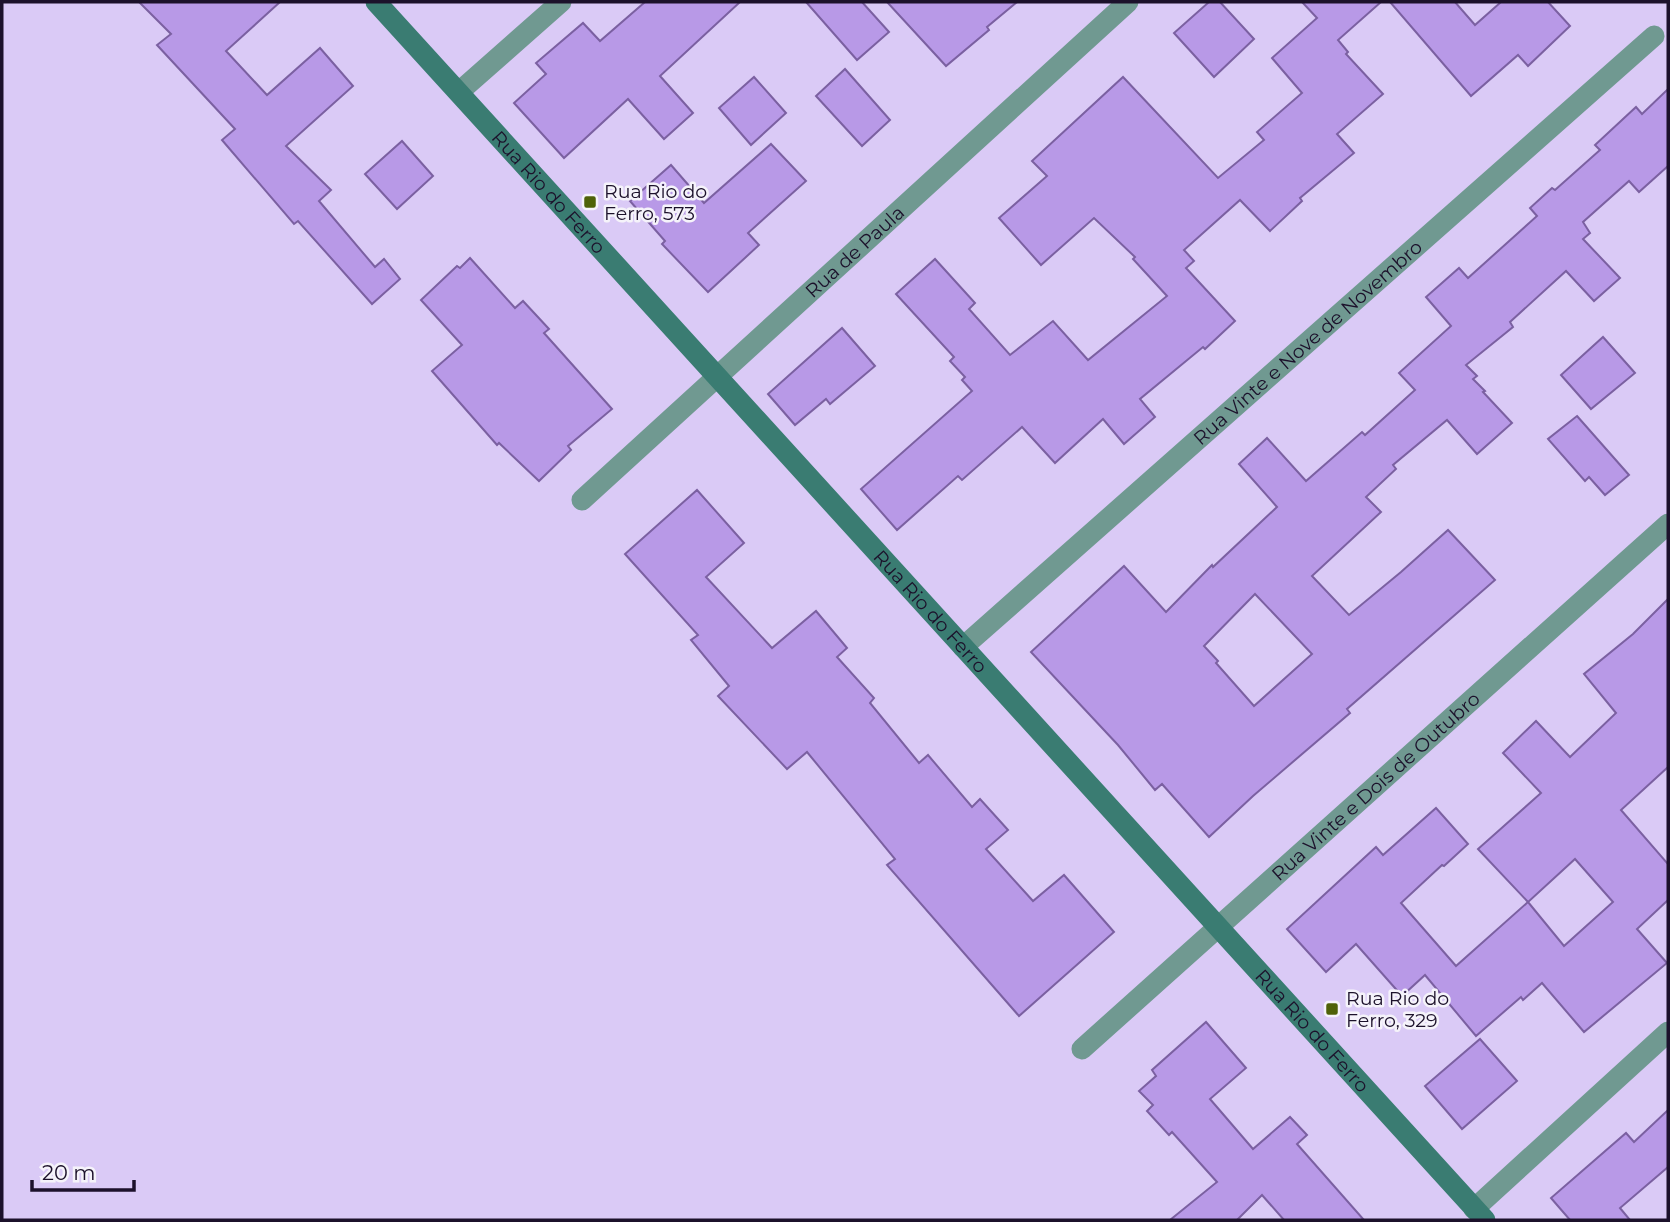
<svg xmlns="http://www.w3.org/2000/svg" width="1670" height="1222" viewBox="0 0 1670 1222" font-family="Montserrat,sans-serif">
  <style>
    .building { fill: #b899e7; stroke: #7b60a1; stroke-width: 2; fill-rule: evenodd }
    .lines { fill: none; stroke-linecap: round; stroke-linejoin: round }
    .street { stroke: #709991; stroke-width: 21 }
    .secondary { stroke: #3a7c72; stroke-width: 21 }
    .poi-dot { fill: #4e6108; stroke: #f5f3fa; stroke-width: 2.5 }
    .labels { text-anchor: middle; stroke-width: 5; stroke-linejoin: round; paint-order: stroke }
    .poi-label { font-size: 19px; fill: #1c112b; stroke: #f5f3fa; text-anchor: start }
    .street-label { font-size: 19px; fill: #1c112b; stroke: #f5f3fa }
  </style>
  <rect width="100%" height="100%" fill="#dacaf6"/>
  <g class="building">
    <path d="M139,2H280L226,51L267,95L320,48L353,86L286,146L331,190L319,201L375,267L384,259L400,279L372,304L298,221L294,224L222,140L235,129L157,45L171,34Z"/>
    <path d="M645,2H740L660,76L693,113L664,139L628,99L564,158L514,103L546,74L536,63L583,23L600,41Z"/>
    <path d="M806,2H862L889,32L857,60Z"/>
    <path d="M887,2H1017L987,27L989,30L946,66Z"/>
    <path d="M1209,2H1220L1254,39L1214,77L1174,33Z"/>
    <path d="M1302,2H1381L1338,40L1348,52L1346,54L1383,94L1337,134L1354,153L1300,198L1302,201L1270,231L1240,200L1184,250L1194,261L1186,268L1235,321L1205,349L1203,347L1140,399L1155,417L1124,444L1103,419L1055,463L1022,427L962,480L958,476L897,530L861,489L972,391L962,380L965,377L950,361L954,357L896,294L935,259L975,303L969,309L1010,355L1053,321L1088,360L1167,296L1133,259L1135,257L1094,218L1041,265L999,218L1047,176L1032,161L1123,77L1218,178L1264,140L1257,132L1302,93L1272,58L1317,18Z"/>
    <path d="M1390,2H1455L1475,25L1501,2H1548L1570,26L1528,66L1518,55L1471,96Z"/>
    <path d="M845,69L890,120L862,146L816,96Z"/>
    <path d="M754,77L786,113L751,145L719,108Z"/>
    <path d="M1668,89V166L1639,192L1629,181L1583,222L1590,233L1583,239L1620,278L1594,301L1566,271L1510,322L1513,327L1466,365L1477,376L1473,379L1485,391L1483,392L1512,423L1477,454L1447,420L1393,465L1396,469L1366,497L1381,512L1312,576L1349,615L1401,572L1448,530L1495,580L1347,709L1350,713L1253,796L1209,837L1162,784L1155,790L1118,745L1031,652L1124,566L1166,612L1212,565L1213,567L1277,507L1239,464L1267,438L1306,481L1362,432L1365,435L1415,390L1399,373L1451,326L1426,297L1459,268L1468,278L1537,216L1530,208L1552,188L1555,190L1600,150L1595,145L1636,107L1642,114ZM1255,594L1312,654L1254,706L1216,663L1218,661L1204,646Z"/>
    <path d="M402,141L433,176L397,209L365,174Z"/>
    <path d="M771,144L806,181L748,233L759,245L708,292L662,244L665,241L630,201L671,165L704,203Z"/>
    <path d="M470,258L515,308L523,301L549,329L544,333L612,409L568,446L571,450L539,481L499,443L497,445L432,371L462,345L421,300L457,266L460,268Z"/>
    <path d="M842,328L875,366L830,404L826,399L795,425L768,394Z"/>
    <path d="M1603,337L1635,373L1591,409L1561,375Z"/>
    <path d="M1577,416L1629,475L1605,495L1589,477L1585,481L1548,439Z"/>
    <path d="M697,490L744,543L706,577L772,648L816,611L847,648L837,657L874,698L870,703L919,763L928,755L972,807L980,799L1008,830L986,849L1033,901L1064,875L1114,932L1019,1016L887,865L895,859L807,752L787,769L718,696L729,686L691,640L698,635L625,554Z"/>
    <path d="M1668,599V767L1621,810L1668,864V900L1637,929L1667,963L1584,1032L1542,983L1523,1000L1521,997L1476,1036L1425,975L1402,996L1356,944L1326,972L1287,929L1376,847L1383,855L1436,808L1468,844L1444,866L1442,865L1401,903L1456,966L1528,902L1478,849L1541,793L1503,753L1536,721L1570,757L1616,713L1584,674L1633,634ZM1575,859L1613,902L1564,946L1528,902Z"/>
    <path d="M1206,1022L1246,1068L1210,1099L1253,1149L1290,1117L1307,1135L1297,1144L1364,1220H1284L1262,1195L1237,1220H1170L1217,1182L1172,1132L1169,1135L1147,1111L1153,1105L1139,1091L1156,1076L1152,1070Z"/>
    <path d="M1480,1039L1517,1081L1462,1129L1425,1086Z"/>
    <path d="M1668,1110V1167L1620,1208L1630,1220H1570L1551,1198L1626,1133L1634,1142Z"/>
  </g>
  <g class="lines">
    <g class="street">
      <path d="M459,92L561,2"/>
      <path id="s1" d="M582,500L1128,2"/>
      <path id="s2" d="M963,647L1654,36"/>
      <path id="s3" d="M1082,1049L1668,524"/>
      <path d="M1474,1209L1668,1032"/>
    </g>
    <path class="secondary" id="s4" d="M376,2L1485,1220"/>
  </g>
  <g class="poi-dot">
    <rect x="583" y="195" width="14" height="14" rx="3.5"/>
    <rect x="1325" y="1002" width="14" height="14" rx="3.5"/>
  </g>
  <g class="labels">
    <g class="poi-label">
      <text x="604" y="198">Rua Rio do<tspan x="604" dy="22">Ferro, 573</tspan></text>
      <text x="1346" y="1005">Rua Rio do<tspan x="1346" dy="22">Ferro, 329</tspan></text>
    </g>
    <g class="street-label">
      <text dy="7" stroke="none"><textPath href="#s4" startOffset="257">Rua Rio do Ferro</textPath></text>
      <text dy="7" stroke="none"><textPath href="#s1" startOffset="369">Rua de Paula</textPath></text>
      <text dy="7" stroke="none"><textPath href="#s2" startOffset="460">Rua Vinte e Nove de Novembro</textPath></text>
      <text dy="7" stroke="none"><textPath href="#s4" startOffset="824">Rua Rio do Ferro</textPath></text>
      <text dy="7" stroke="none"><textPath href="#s3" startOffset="394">Rua Vinte e Dois de Outubro</textPath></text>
      <text dy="7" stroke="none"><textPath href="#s4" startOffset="1391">Rua Rio do Ferro</textPath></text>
    </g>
  </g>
  <rect width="1670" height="1222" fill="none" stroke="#1c112b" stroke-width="7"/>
  <path d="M32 1180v10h102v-10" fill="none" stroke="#1c112b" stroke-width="3.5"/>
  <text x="42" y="1180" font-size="21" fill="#1c112b" stroke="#f5f3fa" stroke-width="5" paint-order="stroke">20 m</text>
</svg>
